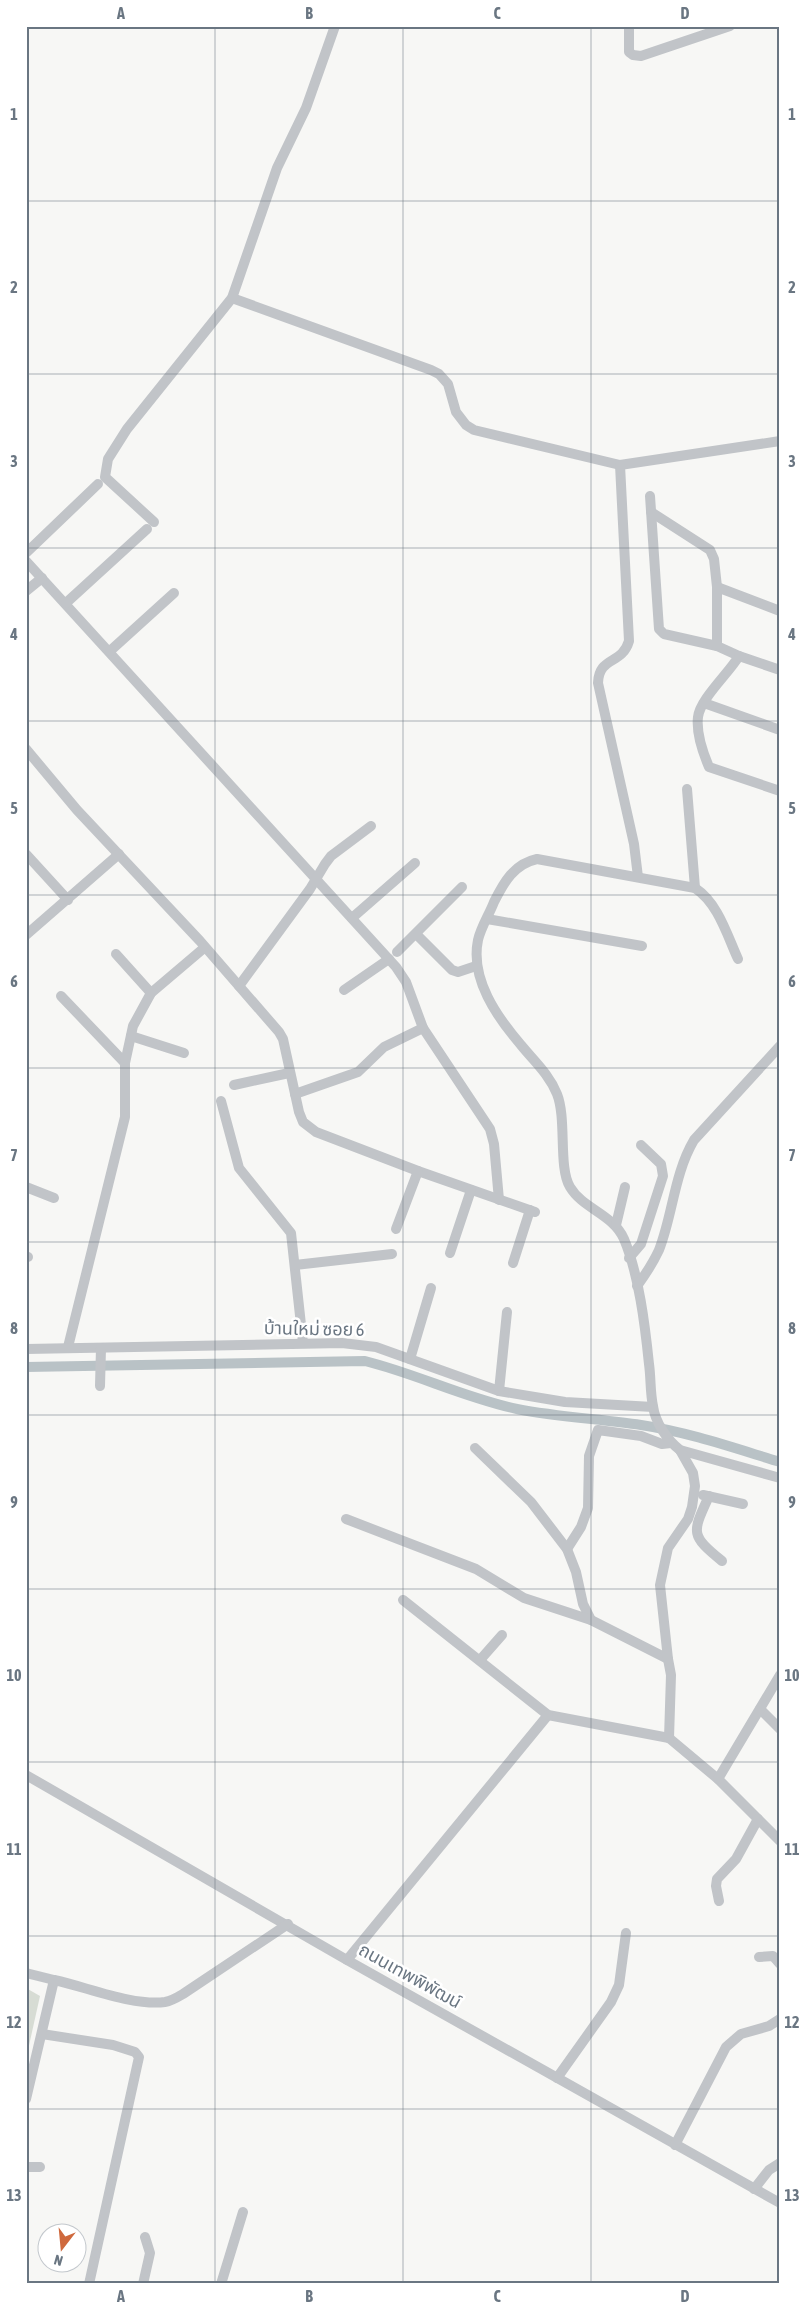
<svg xmlns="http://www.w3.org/2000/svg" width="806" height="2310" viewBox="0 0 806 2310" font-family="'Asap Condensed','Noto Sans Thai',sans-serif">
  <style>
    .green { fill: #d7dcd4 }
    .lines { fill: none; stroke-linecap: round; stroke-linejoin: round }
    .canal { stroke: #b9c2c6; stroke-width: 10 }
    .minor { stroke: #c1c4c8; stroke-width: 10 }
    .grid { fill: none; stroke: #6a7682; stroke-width: 1; stroke-opacity: 0.55 }
    .labels { text-anchor: middle; stroke-width: 5; stroke-linejoin: round; paint-order: stroke }
    .street-label { font-size: 18px; fill: #6a7682; stroke: #fff }
    .neatline { fill: none; stroke: #6a7682; stroke-width: 2 }
    .grid-label { font-size: 16px; text-anchor: middle; font-weight: bold; fill: #6a7682 }
  </style>
  <rect width="100%" height="100%" fill="#f7f7f5"/>
  <path class="green" d="M26,1988L40,1996L26,2059Z"/>
  <g class="lines">
    <path class="canal" d="M26,1367L365,1361C417,1374 465,1398 517,1409C557,1417 600,1419 641,1425C688,1432 734,1448 780,1462"/>
    <g class="minor">
      <path d="M629,26V52L633,55L641,56L730,26"/>
      <path d="M232,298L431,370L439,374L448,384L456,412L466,425L474,430L620,465L780,441"/>
      <path d="M620,465L629,641C622,665 599,656 598,683L634,844L638,877"/>
      <path d="M650,496L659,629L664,634L717,646"/>
      <path d="M651,512L710,550L714,559L717,587"/>
      <path d="M154,522L105,477L108,459L127,429L232,298L277,168L306,108L335,26"/>
      <path d="M26,553L98,484"/>
      <path d="M26,561L396,967L406,982L423,1028L490,1129L494,1144L499,1200"/>
      <path d="M26,591L42,578"/>
      <path d="M66,603L147,529"/>
      <path d="M780,611L717,587V646L739,656C729,673 700,699 698,717C696,734 703,753 709,767L780,791"/>
      <path d="M110,651L174,593"/>
      <path d="M739,656L780,670"/>
      <path d="M704,703L780,730"/>
      <path d="M26,749L77,810L200,941L279,1032L283,1039L299,1112L303,1122L316,1132L418,1171L535,1212"/>
      <path d="M687,789L695,888"/>
      <path d="M26,854L68,900"/>
      <path d="M352,918L415,863"/>
      <path d="M487,919L642,946"/>
      <path d="M416,934L452,970L458,972L476,966"/>
      <path d="M26,935L119,854"/>
      <path d="M397,952L462,887"/>
      <path d="M116,954L151,993"/>
      <path d="M738,959C727,935 718,903 695,888L537,859C514,864 504,882 494,902C489,915 481,927 478,940C470,979 497,1017 521,1045C534,1061 549,1074 557,1094C567,1119 558,1167 570,1187C583,1209 613,1214 624,1239C639,1275 645,1325 649,1364C651,1378 650,1392 653,1406C655,1422 667,1440 680,1450L780,1478"/>
      <path d="M239,986L310,889L325,864L331,856L371,826"/>
      <path d="M344,990L389,959"/>
      <path d="M61,996L125,1063"/>
      <path d="M131,1036L184,1053"/>
      <path d="M234,1085L289,1073"/>
      <path d="M295,1094L358,1072L384,1047L423,1028"/>
      <path d="M221,1101L239,1168L291,1233L303,1343"/>
      <path d="M26,1187L54,1198"/>
      <path d="M616,1225L625,1187"/>
      <path d="M396,1229L418,1171"/>
      <path d="M450,1253L471,1190"/>
      <path d="M26,1257H28"/>
      <path d="M629,1258L641,1244L663,1176L661,1164L641,1145"/>
      <path d="M513,1263L530,1210"/>
      <path d="M295,1265L392,1254"/>
      <path d="M637,1286C645,1275 653,1263 659,1250C673,1214 674,1174 694,1140L780,1046"/>
      <path d="M68,1347L125,1117V1063L133,1026L151,993L204,948"/>
      <path d="M26,1349L342,1343L376,1347L499,1391L565,1402L653,1407"/>
      <path d="M410,1359L431,1288"/>
      <path d="M100,1386L101,1348"/>
      <path d="M499,1391L507,1312"/>
      <path d="M475,1448L531,1502L567,1549L576,1572L583,1604L591,1620"/>
      <path d="M703,1495L743,1504"/>
      <path d="M709,1496C692,1533 690,1535 722,1561"/>
      <path d="M346,1519L476,1569L524,1598L591,1620L668,1659"/>
      <path d="M567,1549L581,1527L588,1508L589,1456L598,1430L641,1436L662,1444L671,1443"/>
      <path d="M403,1600L548,1715L669,1738L718,1779L780,1841"/>
      <path d="M480,1660L502,1635"/>
      <path d="M760,1709L780,1729"/>
      <path d="M669,1738L671,1675L668,1659L660,1585L668,1548L688,1519L692,1507L695,1486L693,1473L680,1450"/>
      <path d="M26,1775L347,1960L780,2203"/>
      <path d="M718,1779L780,1675"/>
      <path d="M719,1901L716,1886L717,1879L736,1859L758,1819"/>
      <path d="M759,1957L773,1956L780,1964"/>
      <path d="M347,1960L548,1715"/>
      <path d="M26,1973L54,1980"/>
      <path d="M42,2034L113,2045L135,2052L139,2057L89,2284"/>
      <path d="M557,2078L611,2002L619,1985L626,1933"/>
      <path d="M26,2099L54,1980C87,1987 132,2006 165,2002C171,2001 178,1997 183,1994L288,1924"/>
      <path d="M675,2145L726,2047L741,2034L769,2026L780,2019"/>
      <path d="M26,2167H40"/>
      <path d="M754,2189L769,2170L780,2163"/>
      <path d="M143,2284L150,2253L145,2237"/>
      <path d="M221,2284L243,2212"/>
    </g>
  </g>
  <path class="grid" d="M215,26V2284M403,26V2284M591,26V2284M26,201H780M26,374H780M26,548H780M26,721H780M26,895H780M26,1068H780M26,1242H780M26,1415H780M26,1589H780M26,1762H780M26,1936H780M26,2109H780"/>
  <g class="labels">
    <g class="street-label">
      <text transform="translate(314 1329) rotate(1)" y="6">บ้านใหม่ ซอย 6</text>
      <text transform="translate(410 1976) rotate(29)" y="6">ถนนเทพพิพัฒน์</text>
    </g>
  </g>
  <rect width="806" height="2310" fill="none" stroke="#ffffff" stroke-width="55"/>
  <g transform="translate(62 2248) rotate(196)"><circle r="24" fill="#ffffff" stroke="#c3c8cd"/>
  <path d="M0-4L9 19L0 12L-9 19Z" fill="#cf693d"/>
  <text y="-8" font-size="14" font-weight="bold" text-anchor="middle" fill="#6a7682">N</text>
  </g>
  <rect x="28" y="28" width="750" height="2254" class="neatline"/>
  <g class="grid-label">
    <text x="121" y="19">A</text>
    <text x="309" y="19">B</text>
    <text x="497" y="19">C</text>
    <text x="685" y="19">D</text>
    <text x="14" y="120">1</text>
    <text x="792" y="120">1</text>
    <text x="14" y="293">2</text>
    <text x="792" y="293">2</text>
    <text x="14" y="467">3</text>
    <text x="792" y="467">3</text>
    <text x="14" y="640">4</text>
    <text x="792" y="640">4</text>
    <text x="14" y="814">5</text>
    <text x="792" y="814">5</text>
    <text x="14" y="987">6</text>
    <text x="792" y="987">6</text>
    <text x="14" y="1161">7</text>
    <text x="792" y="1161">7</text>
    <text x="14" y="1334">8</text>
    <text x="792" y="1334">8</text>
    <text x="14" y="1508">9</text>
    <text x="792" y="1508">9</text>
    <text x="14" y="1681">10</text>
    <text x="792" y="1681">10</text>
    <text x="14" y="1855">11</text>
    <text x="792" y="1855">11</text>
    <text x="14" y="2028">12</text>
    <text x="792" y="2028">12</text>
    <text x="14" y="2201">13</text>
    <text x="792" y="2201">13</text>
    <text x="121" y="2302">A</text>
    <text x="309" y="2302">B</text>
    <text x="497" y="2302">C</text>
    <text x="685" y="2302">D</text>
  </g>
</svg>
